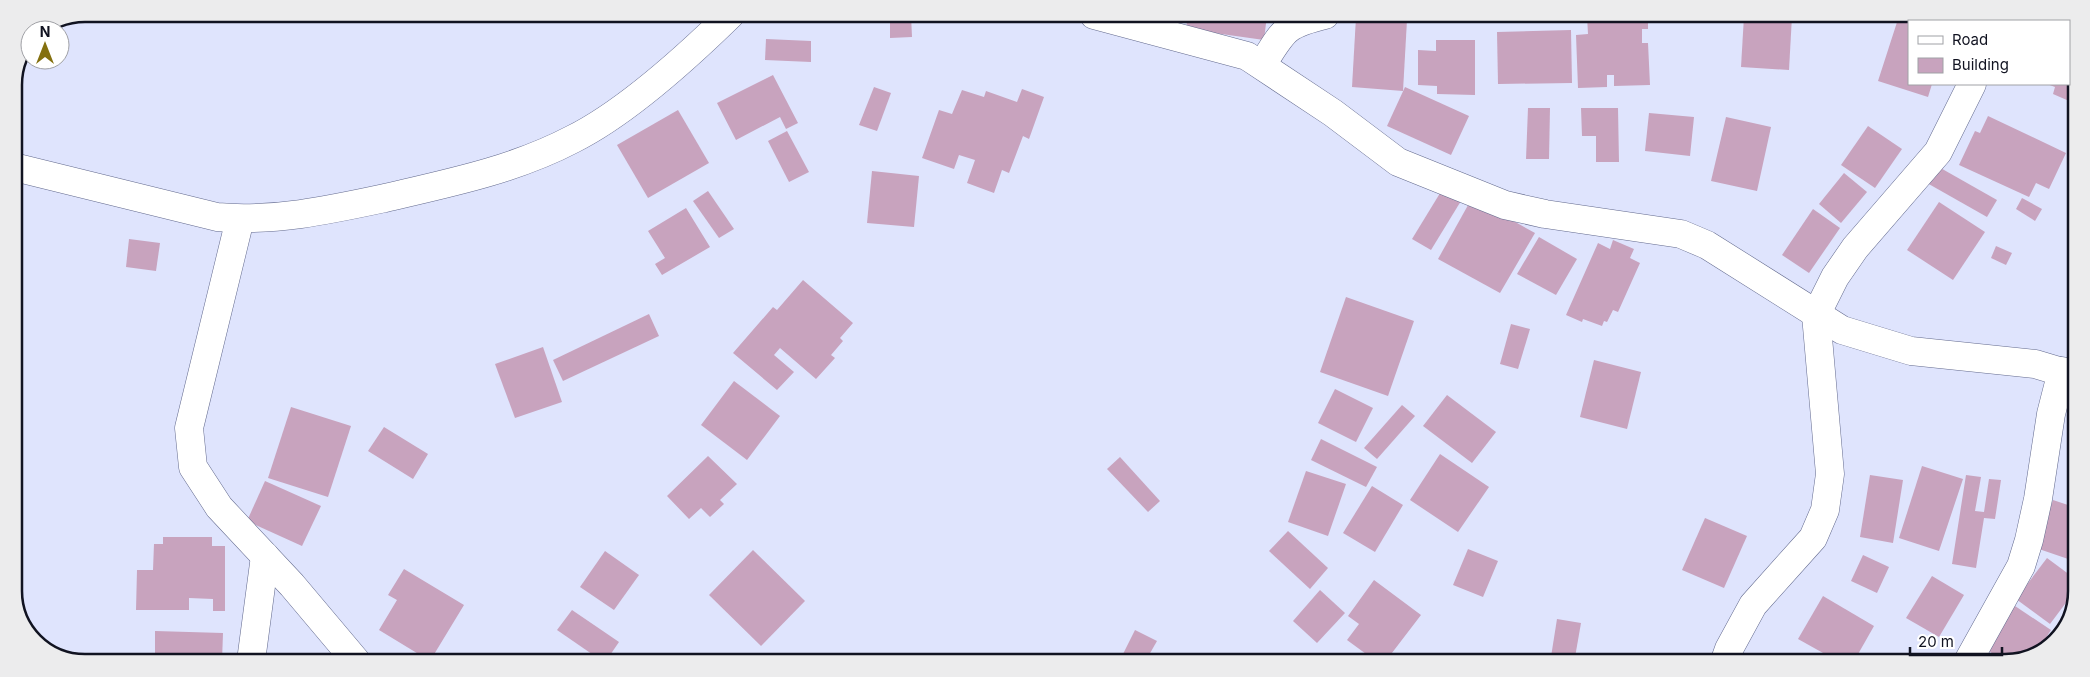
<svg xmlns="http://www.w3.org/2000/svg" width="2090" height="677" viewBox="0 0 2090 677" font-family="Inter,sans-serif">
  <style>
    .building { fill: #c8a3be }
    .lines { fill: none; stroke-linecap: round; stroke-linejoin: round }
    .street-casing { stroke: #636a8e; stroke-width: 29 }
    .street { stroke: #fff; stroke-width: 28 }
    .rim { fill: none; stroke: #111321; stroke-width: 2.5 }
  </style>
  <rect width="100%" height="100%" fill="#dfe4fd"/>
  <g class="building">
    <path d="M890,15H911L912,37L890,38Z"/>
    <path d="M1188,15H1267L1264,40L1186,29Z"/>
    <path d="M1587,16H1630V22H1648V29H1642V43H1648L1650,85L1614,86V75H1607V87L1578,88L1576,35L1588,34Z"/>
    <path d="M1744,16H1792L1789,70L1741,67Z"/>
    <path d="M1899,16H1912L1927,21H1909V84H1932L1928,97L1878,81Z"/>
    <path d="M1356,17L1407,20L1403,91L1352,87Z"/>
    <path d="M1571,30L1572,83L1498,84L1497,32Z"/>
    <path d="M766,39L811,41V62L765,60Z"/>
    <path d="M1436,40H1475V95L1437,94V86L1418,85V50L1436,51Z"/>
    <path d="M2069,62L2076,81V104L2053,94L2055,87L2047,84H2069Z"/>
    <path d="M773,75L798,123L786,129L780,117L736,140L717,103Z"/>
    <path d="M874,87L891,93L877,131L859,125Z"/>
    <path d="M1405,87L1469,116L1451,155L1387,126Z"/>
    <path d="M1022,89L1044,97L1029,139L1023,136L1009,173L1002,170L994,193L967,183L975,160L959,155L954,169L922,158L939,110L952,114L962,90L984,97L986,91L1017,102Z"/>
    <path d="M1528,108H1550L1549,159H1526Z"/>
    <path d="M1581,108H1618L1619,162H1596V136H1582Z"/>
    <path d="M678,110L709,163L648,198L617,145Z"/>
    <path d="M1649,113L1694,117L1690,156L1645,151Z"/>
    <path d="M1988,116L2066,153L2049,189L2036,183L2029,197L1959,165L1975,131L1980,133Z"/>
    <path d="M1726,117L1771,127L1757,191L1711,181Z"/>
    <path d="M1868,126L1902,149L1875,188L1841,165Z"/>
    <path d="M787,131L809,172L789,182L768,141Z"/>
    <path d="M1937,166L1997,200L1987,217L1927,183Z"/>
    <path d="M872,171L919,176L914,227L867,223Z"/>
    <path d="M1844,173L1867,192L1841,223L1819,204Z"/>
    <path d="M1445,185L1464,196L1431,250L1412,239Z"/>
    <path d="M708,191L734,229L719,238L693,201Z"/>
    <path d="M1472,198L1535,233L1500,293L1438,259Z"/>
    <path d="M2022,198L2042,209L2035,221L2016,209Z"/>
    <path d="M1939,202L1985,232L1953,280L1907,250Z"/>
    <path d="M686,208L710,247L662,275L655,264L665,258L648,231Z"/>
    <path d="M1813,209L1840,228L1809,273L1782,255Z"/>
    <path d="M1539,237L1577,259L1556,295L1517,274Z"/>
    <path d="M129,239L160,243L156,271L126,267Z"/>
    <path d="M1613,240L1634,249L1630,258L1640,263L1618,312L1613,310L1607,322L1604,321L1602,326L1583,319L1582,322L1566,315L1598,243L1610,249Z"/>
    <path d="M1996,246L2012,253L2006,265L1991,258Z"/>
    <path d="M803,280L853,323L840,338L843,341L831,355L835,358L816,379L780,348L774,355L794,372L777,390L733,353L773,307L777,310Z"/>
    <path d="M1346,297L1414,321L1388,396L1320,372Z"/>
    <path d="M649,314L659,336L563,381L553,360Z"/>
    <path d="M1511,324L1530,329L1518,369L1500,364Z"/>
    <path d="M543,347L562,402L515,418L495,364Z"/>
    <path d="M1594,360L1641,372L1627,429L1580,417Z"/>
    <path d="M734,381L780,416L747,460L701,425Z"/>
    <path d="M1335,389L1373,408L1356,442L1318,423Z"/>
    <path d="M1447,395L1496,432L1472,463L1423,426Z"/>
    <path d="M1402,405L1415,416L1377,459L1364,448Z"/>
    <path d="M291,407L351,426L328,497L268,478Z"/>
    <path d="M384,427L428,454L413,479L368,451Z"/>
    <path d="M1321,439L1377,467L1366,487L1311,460Z"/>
    <path d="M1440,454L1489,487L1458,532L1410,500Z"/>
    <path d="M708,456L737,484L720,500L724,504L710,517L701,508L689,519L667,496Z"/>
    <path d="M1120,457L1160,501L1148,512L1107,469Z"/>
    <path d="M1922,466L1963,479L1939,551L1899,538Z"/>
    <path d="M1306,471L1346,484L1328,536L1288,522Z"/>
    <path d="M1870,475L1903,480L1893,543L1860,537Z"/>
    <path d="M1966,475L1981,477L1975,511L1984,512L1989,479L2001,480L1995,519L1984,518L1976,568L1952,564Z"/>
    <path d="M265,481L321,506L302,546L247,521Z"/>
    <path d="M1372,486L1403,505L1375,552L1343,533Z"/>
    <path d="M2053,500L2074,507V561L2036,548Z"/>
    <path d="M1705,518L1747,536L1724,588L1682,570Z"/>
    <path d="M1288,531L1328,568L1310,589L1269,551Z"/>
    <path d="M163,537H212V546H225V611H213V599L189,598V610H136L137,570H153L154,544H163Z"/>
    <path d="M1468,549L1498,561L1483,597L1453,585Z"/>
    <path d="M753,550L805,601L761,646L709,595Z"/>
    <path d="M605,551L639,575L614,610L580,587Z"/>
    <path d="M1863,555L1889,567L1877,593L1851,581Z"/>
    <path d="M2047,558L2074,578V592L2050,624L2016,599Z"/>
    <path d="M404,569L464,605L430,661L379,630L397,600L388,595Z"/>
    <path d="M1932,576L1964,595L1939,637L1906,618Z"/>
    <path d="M1374,580L1421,615L1385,662H1377L1347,640L1359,624L1348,616Z"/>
    <path d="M1320,590L1345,613L1317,643L1293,621Z"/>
    <path d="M1823,596L1874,626L1853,663H1841L1798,639Z"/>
    <path d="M2015,606L2051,630L2036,653L2006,663L1986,649Z"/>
    <path d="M572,610L619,642L606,661H602L557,630Z"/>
    <path d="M1557,619L1581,623L1574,663H1550Z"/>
    <path d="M1135,630L1157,641L1145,662H1119Z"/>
    <path d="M155,631L223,633L222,661H155Z"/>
  </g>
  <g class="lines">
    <defs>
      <g id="street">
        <path d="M1094,15L1247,56L1333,113L1398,162L1505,205L1545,214L1681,234L1707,245L1842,330L1911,351L2035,364L2075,376"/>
        <path d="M1996,21L1998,16"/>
        <path d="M1262,65C1284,30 1284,25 1325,15"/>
        <path d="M14,167L217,217C274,222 329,210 385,198C449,183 514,170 573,139C627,112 686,58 730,15"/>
        <path d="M240,219L189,428L193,467L219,507L292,585L356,661"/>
        <path d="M251,661L265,556"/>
        <path d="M1724,663L1729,649L1753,605L1813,538L1825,510L1830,474L1816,315L1835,277L1855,248L1938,152L1972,84"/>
        <path d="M1967,663L2021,566L2029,540L2038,499L2051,414L2062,371"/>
      </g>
    </defs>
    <use href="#street" class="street-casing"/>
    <use href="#street" class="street"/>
  </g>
  <path d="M0 0H2090V677H0ZM85 22H2005A63 63 0 0 1 2068 85V591A63 63 0 0 1 2005 654H85A63 63 0 0 1 22 591V85A63 63 0 0 1 85 22Z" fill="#ececed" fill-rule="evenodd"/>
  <path class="rim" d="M85 22H2005A63 63 0 0 1 2068 85V591A63 63 0 0 1 2005 654H85A63 63 0 0 1 22 591V85A63 63 0 0 1 85 22Z"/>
  <rect x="1908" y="20" width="162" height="65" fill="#ffffff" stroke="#a0a1a6"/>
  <rect x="1918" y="36" width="25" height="8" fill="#ffffff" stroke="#a0a1a6"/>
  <text x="1952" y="45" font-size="15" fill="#111321">Road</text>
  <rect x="1918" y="58" width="25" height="15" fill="#c8a3be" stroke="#a0a1a6"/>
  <text x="1952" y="70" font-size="15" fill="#111321">Building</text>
  <g transform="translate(45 45)"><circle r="24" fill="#ffffff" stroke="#a0a1a6"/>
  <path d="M0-4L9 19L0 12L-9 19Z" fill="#84700f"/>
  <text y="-8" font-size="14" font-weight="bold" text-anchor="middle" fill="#111321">N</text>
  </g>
  <path d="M1910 647v8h92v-8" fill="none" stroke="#111321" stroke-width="2.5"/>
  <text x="1918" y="647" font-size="15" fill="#111321" stroke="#ffffff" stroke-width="4" paint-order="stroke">20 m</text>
</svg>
